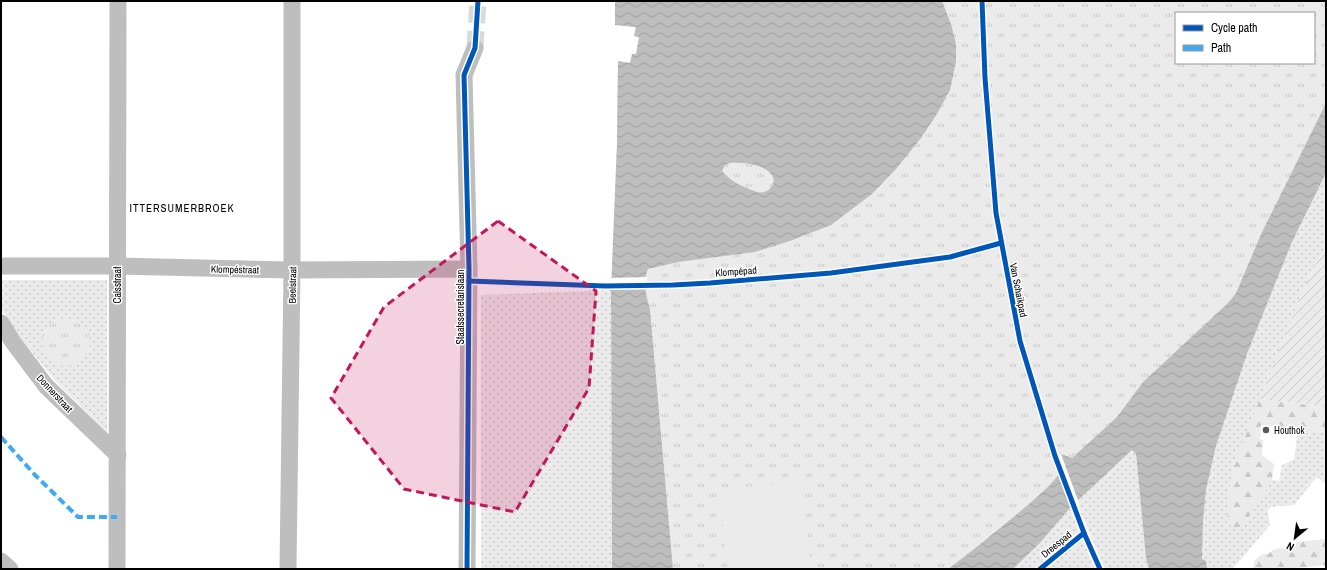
<svg xmlns="http://www.w3.org/2000/svg" width="1327" height="570" viewBox="0 0 1327 570" font-family="'Archivo Narrow',sans-serif">
  <style>
    .grass { fill: url(#grass-dots) }
    .forest { fill: url(#forest-firs) }
    .park { fill: url(#park-tufts); fill-rule: evenodd }
    .garden { fill: url(#garden-furrows) }
    .pitch { fill: #ebebeb }
    .water { fill: url(#water-waves); fill-rule: evenodd }
    .pier { fill: #fff }
    .lines { fill: none; stroke-linecap: round; stroke-linejoin: round }
    .street-tunnel { stroke: #d9d9d9; stroke-width: 17; stroke-dasharray: 17 8; stroke-linecap: butt }
    .street { stroke: #bebebe; stroke-width: 17 }
    .quiet { stroke: #3fa9f5; stroke-width: 4; stroke-dasharray: 8 4; stroke-linecap: butt }
    .cycleway-casing { stroke: #fff; stroke-width: 8 }
    .cycleway { stroke: #0057b8; stroke-width: 5 }
    .marked { fill: #c2185b; fill-opacity: 0.2; stroke: #c2185b; stroke-width: 3; stroke-dasharray: 8 5; stroke-linejoin: round }
    .poi-dot { fill: #595959; stroke: #fff; stroke-width: 1.5 }
    .labels { text-anchor: middle; stroke-width: 3; stroke-linejoin: round; paint-order: stroke }
    .street-label { font-size: 10px; fill: #000; stroke: #fff }
    .poi-label { font-size: 10px; fill: #000; stroke: #fff; text-anchor: start }
    .neighbourhood-label { font-size: 11px; letter-spacing: 1px; fill: #000; stroke: #fff }
  </style>
  <defs>
    <pattern id="grass-dots" width="8" height="8" patternUnits="userSpaceOnUse"><rect width="8" height="8" fill="#ebebeb"/><path d="M2 2h.1M6 6h.1" fill="none" stroke="#c8c8c8" stroke-width="1.8" stroke-linecap="round"/></pattern>
    <pattern id="forest-firs" width="22" height="20" patternUnits="userSpaceOnUse"><rect width="22" height="20" fill="#ebebeb"/><path d="M5 1l3.5 6h-7zM16 11l3.5 6h-7z" fill="#c8c8c8"/></pattern>
    <pattern id="park-tufts" width="24" height="20" patternUnits="userSpaceOnUse"><rect width="24" height="20" fill="#ebebeb"/><path d="M3 7l-1-3M5 7V3M7 7l1-3M15 17l-1-3M17 17v-4M19 17l1-3" fill="none" stroke="#c8c8c8"/></pattern>
    <pattern id="garden-furrows" width="10" height="10" patternUnits="userSpaceOnUse"><rect width="10" height="10" fill="#ebebeb"/><path d="M-1 1l2-2M0 10L10 0M9 11l2-2" fill="none" stroke="#c8c8c8"/></pattern>
    <pattern id="water-waves" width="16" height="10" patternUnits="userSpaceOnUse"><rect width="16" height="10" fill="#bdbdbd"/><path d="M0 5q4-4 8 0t8 0" fill="none" stroke="#a1a1a1"/></pattern>
  </defs>
  <rect width="100%" height="100%" fill="#fff"/>
  <g class="grass">
    <path d="M1326,173V248L1317,261L1301,295L1250,426L1236,458L1229,491L1227,524L1245,523L1272,480L1279,481L1282,465L1294,459L1298,429L1326,432V484L1317,477L1294,505L1271,507L1268,511L1270,525L1243,557L1232,569H1207L1206,561L1202,559L1203,522L1206,490L1216,446L1247,354L1263,314L1292,242Z"/>
    <path d="M1,280H107V432L58,384L22,340L1,309Z"/>
    <path d="M611,290L612,569H481V295Z"/>
    <path d="M1132,450L1136,454L1146,558L1149,569H1105L1081,513L1078,501Z"/>
    <path d="M1070,508L1095,569H1013L1039,544Z"/>
  </g>
  <g class="forest">
    <path d="M1260,399L1326,407V432L1261,425L1260,439L1263,440L1262,455L1274,464L1272,480L1245,523L1237,529L1227,524L1229,491L1236,458Z"/>
    <path d="M1326,539V565L1287,569H1255L1253,567L1255,560L1262,554H1268L1273,550L1279,548L1296,547V542Z"/>
  </g>
  <g class="park">
    <path d="M615,1H1326V103L1262,232L1236,293L1228,303L1143,382L1117,417L1072,458L1061,454L1058,475L1053,481L1044,491L991,535L948,569H673L650,309L644,289L617,142L618,61L630,63L632,54H636L639,37L634,36L636,27L615,25ZM1176,13H1314V63H1176Z"/>
    <circle cx="66" cy="342" r="24"/>
  </g>
  <path class="garden" d="M1326,248V407L1260,399L1301,295L1317,261Z"/>
  <path class="pitch" d="M801,481L811,569H728L718,490Z"/>
  <g class="water">
    <path d="M615,1H942L951,24L956,44V62L950,90L937,114L921,138L896,169L872,194L831,225L790,241L755,252L678,262L648,269C642,283 646,295 650,309L673,569H612L611,290L617,142L618,61L630,63L632,54H636L639,37L634,36L636,27L615,25ZM730,163C743,162 766,164 773,177C774,180 774,183 772,186C764,197 756,192 745,187C736,184 728,178 722,171L725,165Z"/>
    <path d="M1326,103V173L1292,242L1263,314L1247,354L1216,446L1206,490L1203,522L1202,559L1206,561L1207,569H1149L1146,558L1136,454L1132,450L1070,508L1039,544L1013,569H948C972,551 995,532 1018,513C1032,501 1047,490 1058,475L1052,457L1061,454L1072,458L1117,417L1143,382L1228,303L1236,293L1262,232Z"/>
  </g>
  <g class="pier">
    <path d="M647,277V289L609,290L610,278Z"/>
    <path d="M1061,454L1079,503L1071,510L1052,457Z"/>
  </g>
  <g class="lines">
    <path class="street-tunnel" d="M475,48L478,1"/>
    <g class="street">
      <path d="M1,266H117L292,270L469,269"/>
      <path d="M1,323L13,342L46,386L118,455"/>
      <path d="M1,561L10,569"/>
      <path d="M117,569L118,1"/>
      <path d="M288,569L292,270V1"/>
      <path d="M467,569L469,269L464,75L475,48"/>
    </g>
    <path class="quiet" d="M1,437L35,475L78,517H117"/>
    <defs>
      <g id="cycleway">
        <path d="M982,1L985,78L996,213L1020,341L1055,456L1084,533L1100,569"/>
        <path d="M469,281L605,286L673,285L710,283L831,273L950,257L1001,243"/>
        <path d="M467,569L469,269L464,75L475,48L478,1"/>
        <path d="M1040,569L1084,533"/>
      </g>
    </defs>
    <use href="#cycleway" class="cycleway-casing"/>
    <use href="#cycleway" class="cycleway"/>
  </g>
  <path class="marked" d="M498,221L596,291L589,388L515,512L404,489L331,398L384,307Z"/>
  <circle class="poi-dot" cx="1266" cy="430" r="4"/>
  <g class="labels">
    <g class="street-label">
      <text transform="translate(235 269) rotate(1)" y="4">Klompéstraat</text>
      <text transform="translate(736 271) rotate(-4)" y="4">Klompépad</text>
      <text transform="translate(117 285) rotate(-90)" y="4">Calsstraat</text>
      <text transform="translate(292 285) rotate(-89)" y="4">Beelstraat</text>
      <text transform="translate(1019 290) rotate(79)" y="4">Van Schaikpad</text>
      <text transform="translate(460 307) rotate(-90)" y="4">Staatssecretarislaan</text>
      <text transform="translate(55 393) rotate(47)" y="4">Donnerstraat</text>
      <text transform="translate(1056 544) rotate(-39)" y="4">Dreespad</text>
    </g>
    <g class="poi-label">
      <text x="1274" y="434">Houthok</text>
    </g>
    <g class="neighbourhood-label">
      <text x="182" y="212">ITTERSUMERBROEK</text>
    </g>
  </g>
  <rect width="1327" height="570" fill="none" stroke="#000000" stroke-width="4"/>
  <rect x="1175" y="12" width="140" height="52" fill="#ffffff" stroke="#999999"/>
  <rect x="1183" y="25" width="20" height="6" fill="#0057b8" stroke="#999999"/>
  <text x="1211" y="32" font-size="12" fill="#000000">Cycle path</text>
  <rect x="1183" y="45" width="20" height="6" fill="#3fa9f5" stroke="#999999"/>
  <text x="1211" y="52" font-size="12" fill="#000000">Path</text>
  <g transform="translate(1295 538) rotate(209)" stroke="#ffffff" stroke-width="3" paint-order="stroke">
  <path d="M0-3L7 15L0 10L-7 15Z" fill="#000000"/>
  <text y="-6" font-size="11" font-weight="bold" text-anchor="middle" fill="#000000">N</text>
  </g>
</svg>
